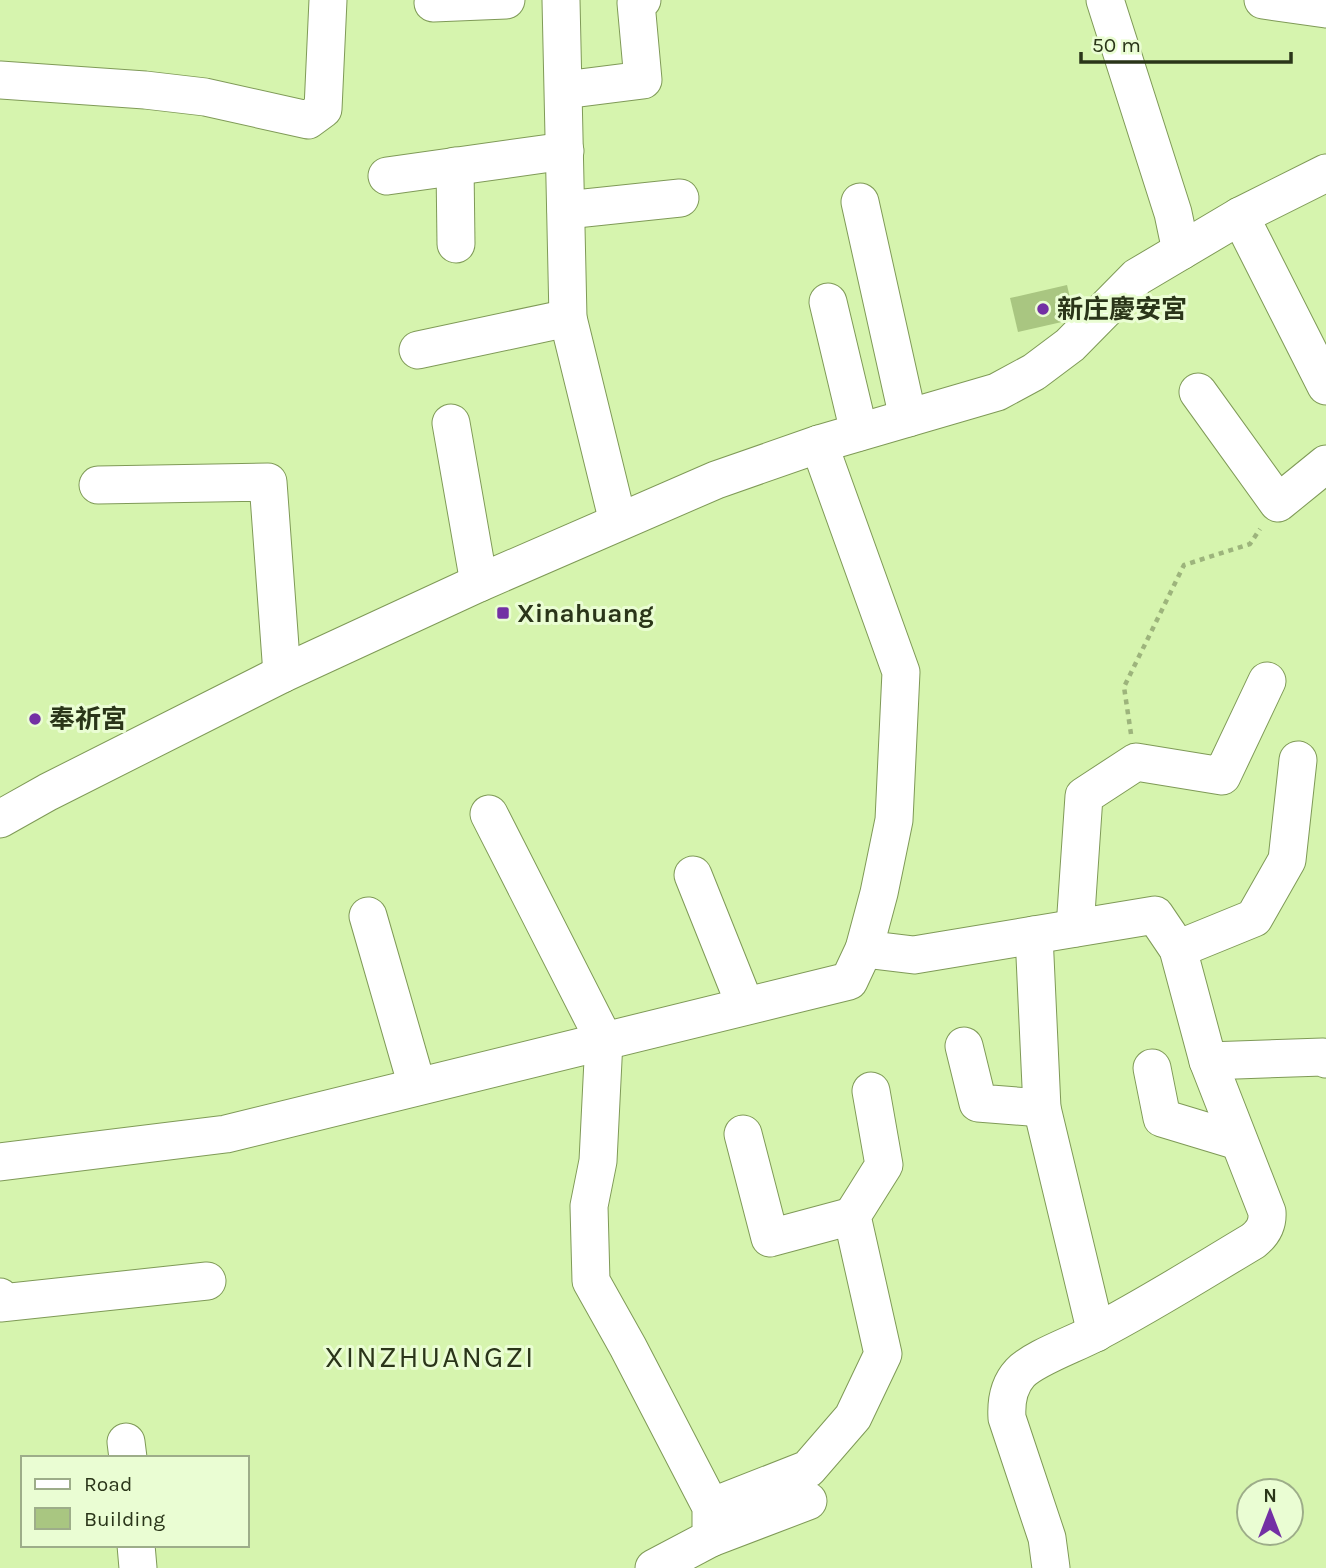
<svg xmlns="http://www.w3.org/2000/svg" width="1326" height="1568" viewBox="0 0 1326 1568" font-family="Karla,'Noto Sans TC',sans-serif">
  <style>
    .building { fill: #a9c681 }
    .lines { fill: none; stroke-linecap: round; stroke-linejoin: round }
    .minor-casing { stroke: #7f9a57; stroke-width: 39 }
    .path { stroke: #9db47c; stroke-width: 4.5; stroke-dasharray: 5 5; stroke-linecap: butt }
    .minor { stroke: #fff; stroke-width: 37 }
    .poi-dot { fill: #7330a4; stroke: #eafdd3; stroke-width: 2.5 }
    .labels { text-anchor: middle; stroke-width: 6; stroke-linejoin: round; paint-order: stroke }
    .poi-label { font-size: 26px; font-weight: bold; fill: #2a3519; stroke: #eafdd3; text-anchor: start }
    .quarter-label { font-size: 30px; letter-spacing: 2px; fill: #2a3519; stroke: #eafdd3 }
  </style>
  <rect width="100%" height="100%" fill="#d6f4ae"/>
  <path class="building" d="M1067,285L1075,319L1018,332L1010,298Z"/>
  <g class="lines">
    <defs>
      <g id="minor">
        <path d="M561,0L568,318L618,522"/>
        <path d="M1105,0L1173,213L1181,251"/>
        <path d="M1263,0L1326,9"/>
        <path d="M433,3L506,0"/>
        <path d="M0,80L145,90L205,97L308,120L323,109L328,0"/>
        <path d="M564,90L643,80L636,3L642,0"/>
        <path d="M455,166L456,244"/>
        <path d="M387,176L565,151"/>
        <path d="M860,202L908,418"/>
        <path d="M566,210L680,198"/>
        <path d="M1240,216L1326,386"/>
        <path d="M828,302L859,432"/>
        <path d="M418,350L568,318"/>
        <path d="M1198,392L1278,503L1326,464"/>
        <path d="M451,423L479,583"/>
        <path d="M98,485L268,482L282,674"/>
        <path d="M489,814L604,1040L598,1161L589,1206L591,1281L628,1347L711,1507V1538L654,1568"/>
        <path d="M0,819L48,792L282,674L479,583L716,480L819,444L997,392L1034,372L1070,345L1137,277L1240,216L1326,173"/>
        <path d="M693,875L745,1005"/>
        <path d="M368,916L417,1086"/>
        <path d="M1075,928L1084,796L1136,762L1222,776L1267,681"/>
        <path d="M1034,935L1042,1108L1096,1333"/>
        <path d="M864,949L914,955L1155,915L1178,949L1208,1061L1267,1212C1268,1225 1263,1233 1253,1241C1201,1272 1149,1305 1095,1333C1075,1344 1034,1358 1020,1373C1008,1386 1006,1402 1007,1418L1047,1538L1051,1568"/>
        <path d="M1178,949L1254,918L1287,860L1298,760"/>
        <path d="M964,1046L978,1103L1042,1108"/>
        <path d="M1208,1061L1323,1057L1326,1059"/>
        <path d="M1152,1068L1162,1118L1238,1141"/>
        <path d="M743,1134L770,1238L852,1216"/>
        <path d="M0,1162L226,1134L849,981L864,949L879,893L894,820L901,672L819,444"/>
        <path d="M0,1297V1303L207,1281"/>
        <path d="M126,1442L128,1458"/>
        <path d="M711,1507L808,1469L853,1417L883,1354L852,1216L884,1165L871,1091"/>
        <path d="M711,1538L808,1501"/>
        <path d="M136,1545L138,1568"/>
      </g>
    </defs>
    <use href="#minor" class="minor-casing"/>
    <path class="path" d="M1131,734L1124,687L1184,565L1250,544L1260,529"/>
    <use href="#minor" class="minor"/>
  </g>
  <g class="poi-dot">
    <circle cx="1043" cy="309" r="7"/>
    <rect x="496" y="606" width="14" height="14" rx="3.5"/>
    <circle cx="35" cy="719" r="7"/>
  </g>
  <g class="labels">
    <g class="poi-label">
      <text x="1057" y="318">新庄慶安宮</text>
      <text x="517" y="622">Xinahuang</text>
      <text x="49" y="728">奉祈宮</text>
    </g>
    <g class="quarter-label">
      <text x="430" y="1367">XINZHUANGZI</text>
    </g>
  </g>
  <rect x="21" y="1456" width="228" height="91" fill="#eafdd3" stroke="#9dad89" stroke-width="2"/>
  <rect x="35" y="1479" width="35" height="10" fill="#ffffff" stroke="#9dad89" stroke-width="2"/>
  <text x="84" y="1491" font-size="21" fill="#2a3519">Road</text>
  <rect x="35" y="1508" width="35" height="21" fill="#a9c681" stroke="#9dad89" stroke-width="2"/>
  <text x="84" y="1526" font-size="21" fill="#2a3519">Building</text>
  <g transform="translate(1270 1512)"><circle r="33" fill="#eafdd3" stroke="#9dad89" stroke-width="2"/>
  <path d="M0-5L12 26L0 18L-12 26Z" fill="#7330a4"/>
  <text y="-10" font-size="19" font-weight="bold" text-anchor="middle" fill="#2a3519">N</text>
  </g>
  <path d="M1081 52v10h210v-10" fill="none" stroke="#2a3519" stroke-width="3.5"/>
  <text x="1092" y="52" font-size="21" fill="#2a3519" stroke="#eafdd3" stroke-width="5" paint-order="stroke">50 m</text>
</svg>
